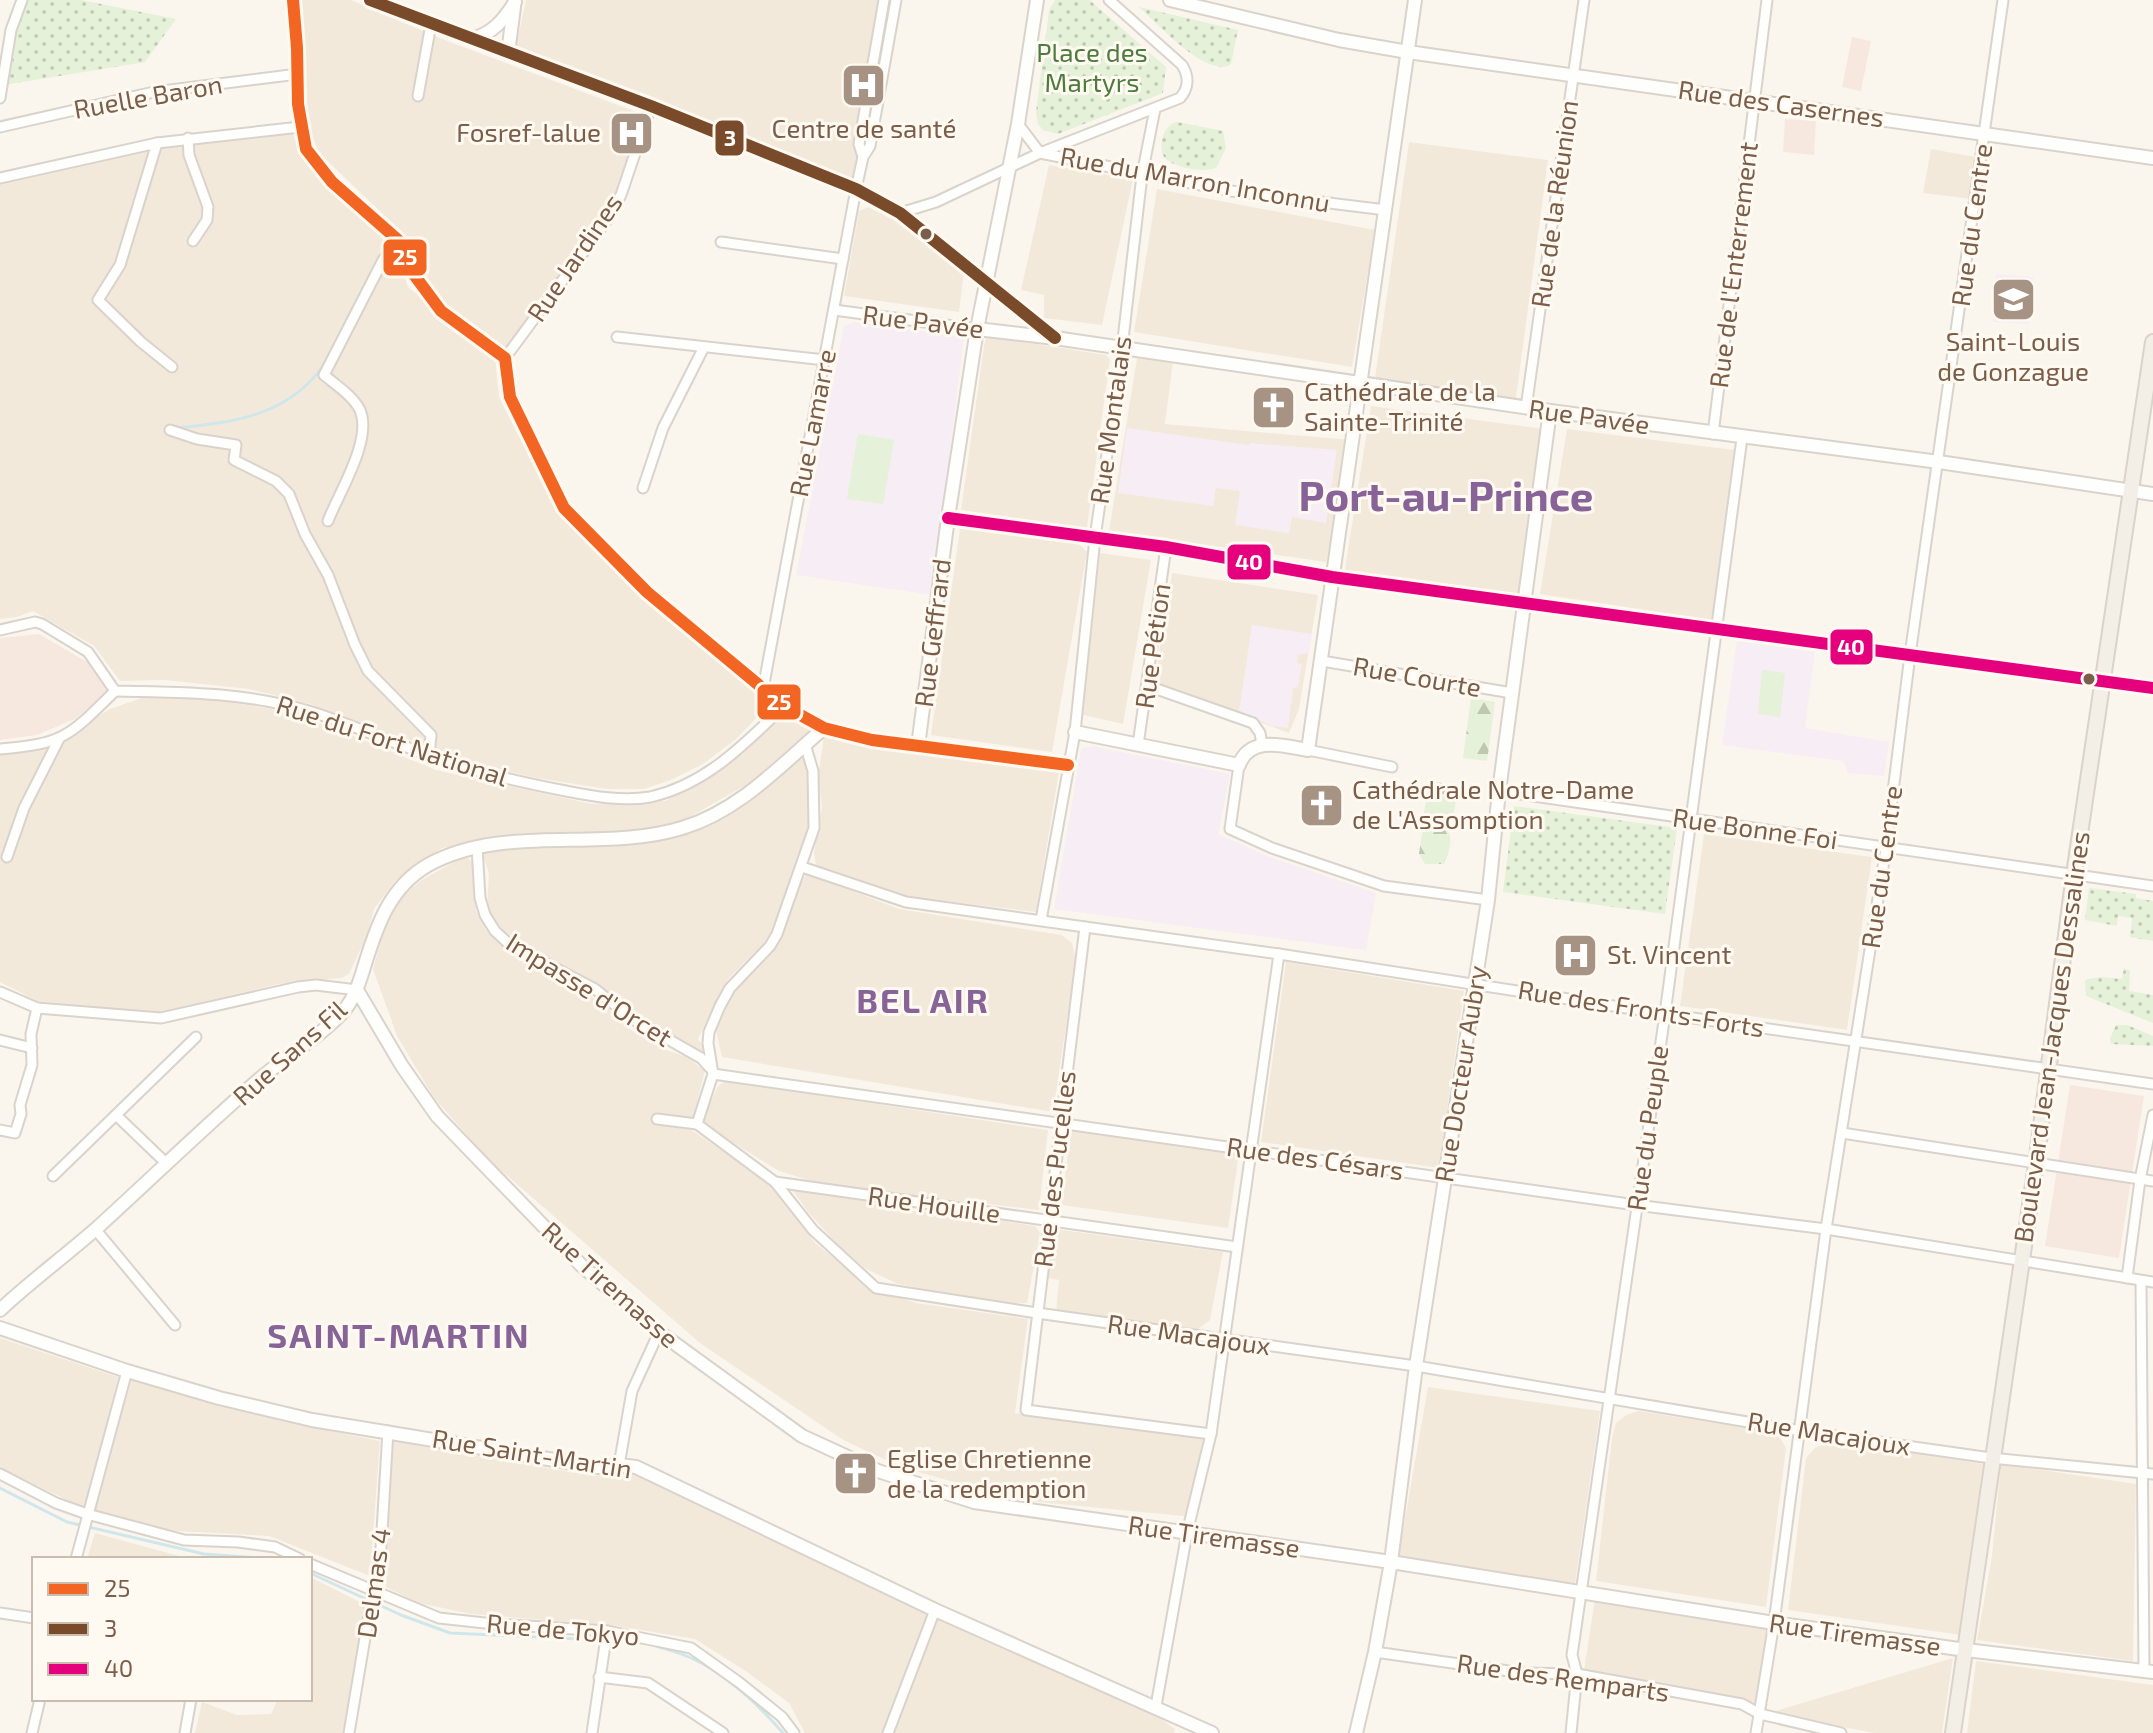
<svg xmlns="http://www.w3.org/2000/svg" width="2153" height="1733" viewBox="0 0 2153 1733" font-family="'Exo 2',sans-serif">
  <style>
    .residential { fill: #f3e9db }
    .commercial { fill: #f7e8df }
    .education { fill: #f7edf5 }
    .grass { fill: url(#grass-dots) }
    .forest { fill: url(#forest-firs) }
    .garden { fill: #e5f1d8 }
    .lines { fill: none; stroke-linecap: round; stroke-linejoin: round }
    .stream { stroke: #cfe7ea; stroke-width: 3 }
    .street-casing { stroke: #d9d3cc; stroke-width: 13 }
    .secondary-casing { stroke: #dad3cc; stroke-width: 16 }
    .primary-casing { stroke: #dbd2ca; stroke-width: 18 }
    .street { stroke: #fefefc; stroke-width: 9 }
    .secondary { stroke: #fefefc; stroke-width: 12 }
    .primary { stroke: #f4efe6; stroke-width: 14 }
    .bus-1-casing { stroke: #fffaf1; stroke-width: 18 }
    .bus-2-casing { stroke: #fffaf1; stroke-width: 18 }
    .bus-3-casing { stroke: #fffaf1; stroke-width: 18 }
    .bus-1 { stroke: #f26522; stroke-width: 12 }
    .bus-2 { stroke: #7a4b2a; stroke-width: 12 }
    .bus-3 { stroke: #e5007d; stroke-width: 12 }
    .bus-dot { fill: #7b5e4a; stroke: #fffaf1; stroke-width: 3 }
    .labels { text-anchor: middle; stroke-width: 6; stroke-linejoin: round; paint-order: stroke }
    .park-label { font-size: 26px; fill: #4e7b3e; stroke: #fffaf1 }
    .street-label { font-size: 26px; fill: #7b5e4a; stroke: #fffaf1 }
    .poi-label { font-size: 26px; fill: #7b5e4a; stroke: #fffaf1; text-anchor: start }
    .district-label { font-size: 34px; font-weight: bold; letter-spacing: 2px; fill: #876397; stroke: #fffaf1 }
    .town-label { font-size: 42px; font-weight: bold; fill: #876397; stroke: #fffaf1 }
    .line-badge { stroke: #fffaf1; stroke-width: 3 }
    .badge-label { font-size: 22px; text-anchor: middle; font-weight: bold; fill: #fff }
  </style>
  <defs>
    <pattern id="grass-dots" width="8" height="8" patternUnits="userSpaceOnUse" patternTransform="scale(2)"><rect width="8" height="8" fill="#e5f1d8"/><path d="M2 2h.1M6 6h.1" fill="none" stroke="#bfc6b1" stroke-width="1.8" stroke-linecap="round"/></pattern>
    <pattern id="forest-firs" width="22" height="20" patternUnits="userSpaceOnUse" patternTransform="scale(2)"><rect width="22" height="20" fill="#e5f1d8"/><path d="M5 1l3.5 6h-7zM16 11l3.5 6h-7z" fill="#bfc6b1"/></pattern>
  </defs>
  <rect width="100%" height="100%" fill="#faf6ee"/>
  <g class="residential">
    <path d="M299,0H351L442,39L644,115L619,192L505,352L443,304L415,268L405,235L318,152L302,106Z"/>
    <path d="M526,0H887L853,184L514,55Z"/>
    <path d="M291,128L298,148L331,185L390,236L408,287L495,357L499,397L553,503L638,592L771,703L735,740L703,764L671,780L644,789H607L536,778L471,763L310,704L249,689L165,680L120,681L94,646L33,611L17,617L0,619V179L169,142Z"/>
    <path d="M1409,142L1548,160L1516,398L1375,378Z"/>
    <path d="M1931,149L1976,157L1971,199L1923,193Z"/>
    <path d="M1049,165L1133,179L1102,325L1044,318V295L1021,290Z"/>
    <path d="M1157,189L1375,230L1352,367L1134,332Z"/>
    <path d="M868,207L892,219L964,272L959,312L844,296L859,211Z"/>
    <path d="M990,337L1106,355L1110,359L1087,528L961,510L984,346L986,338Z"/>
    <path d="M1137,358L1173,362L1165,424L1352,440L1326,562L1109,531Z"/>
    <path d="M1371,406L1544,429L1518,597L1344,575Z"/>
    <path d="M1567,429L1734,450L1712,620L1540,594Z"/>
    <path d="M960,528L1079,544L1087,552L1052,752L931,735Z"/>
    <path d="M1100,553L1151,560L1123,724L1079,714Z"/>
    <path d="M1172,573L1318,595L1299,709L1289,733L1154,683Z"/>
    <path d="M147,696L223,701L271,709L332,727L436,770L592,804L665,801L706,779L748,746L783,713L810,730L751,782L681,822L637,835L526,833L442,848L395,881L374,909L367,935L349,974L342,978L278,984L153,1014L37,1001L0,982V754L29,749L78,729L110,709Z"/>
    <path d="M824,737L1059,772L1036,912L901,896L816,866L814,853L822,807L818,776Z"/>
    <path d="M800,757L810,764L811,824L794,878L769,938L728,979L698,1039L704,1047L703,1057L686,1044L644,1024L590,982L505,938L493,922L487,907L489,873L482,853L517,847L571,843L609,847L661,840L750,802Z"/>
    <path d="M1704,834L1872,857L1847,1030L1680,1006Z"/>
    <path d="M466,855L472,862L476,879V910L486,930L501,945L532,968L564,981L604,1004L631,1030L661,1048L687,1057L705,1071L690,1129L773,1185L816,1244L871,1287L916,1303L1028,1319L1015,1413L1203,1437L1190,1511L1183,1516L1017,1500L901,1467L843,1440L700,1343L489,1160L434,1098L397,1036L373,969L385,925L402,896L422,880Z"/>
    <path d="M806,873L899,909L1062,935L1072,943L1076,960L1053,1112L722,1057L716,1031L737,984L772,951Z"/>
    <path d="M1286,962L1464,991L1439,1168L1261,1142Z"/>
    <path d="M726,1081L1048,1130L1039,1210L883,1192L815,1182L779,1171L701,1123L718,1086Z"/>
    <path d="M1071,1130L1239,1154L1228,1228L1061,1205Z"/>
    <path d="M792,1189L825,1193L914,1211L945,1212L1035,1226L1040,1233L1027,1303L1003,1304L898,1284L866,1269L840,1247L808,1212Z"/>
    <path d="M1055,1229L1223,1252L1210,1320L1195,1331L1056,1311L1059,1280L1048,1278Z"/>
    <path d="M0,1338L118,1377L86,1509L0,1468Z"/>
    <path d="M132,1379L281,1421L380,1441L370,1576L269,1536L159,1530L92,1514Z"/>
    <path d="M1428,1387L1600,1411L1575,1584L1398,1559Z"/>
    <path d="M1638,1411L1766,1431L1780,1437L1786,1448L1766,1607L1596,1581L1612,1438L1616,1423L1626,1415Z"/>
    <path d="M392,1441L594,1476L628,1471L1145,1708L1175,1729L1174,1733H805L789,1703L747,1672L695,1639L617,1626L471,1614L419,1603L386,1587Z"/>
    <path d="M1842,1442L1983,1464L1961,1635L1788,1610L1806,1458L1815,1448L1826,1443Z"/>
    <path d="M2001,1464L2136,1484L2133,1661L1977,1640L1992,1556Z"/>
    <path d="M95,1533L179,1556L210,1559H92L88,1556Z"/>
    <path d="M310,1577L370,1607L351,1733H195L202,1702L237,1715L271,1714L278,1699H310Z"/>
    <path d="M1595,1599L1775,1628L1763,1713L1583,1677Z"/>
    <path d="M1953,1658L1942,1733H1874L1769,1713Z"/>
    <path d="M1976,1661L2153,1685V1733H1967Z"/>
  </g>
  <g class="commercial">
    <path d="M1852,37L1871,41L1861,91L1842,87Z"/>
    <path d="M1785,119L1816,121L1814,155L1783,152Z"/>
    <path d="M39,634L87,662L111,689L75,719L37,735L0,740V638Z"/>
    <path d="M2070,1085L2144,1096L2119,1258L2045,1246Z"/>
  </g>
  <g class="education">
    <path d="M1996,274L2033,277L2029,324L1993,322Z"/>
    <path d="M854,322L964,337L932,595L796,575L844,326Z"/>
    <path d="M1127,428L1249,445L1250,443L1337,450L1326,523L1292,517L1289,533L1235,525L1240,491L1216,488L1213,506L1118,493Z"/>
    <path d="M1252,625L1312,634L1309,653L1298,655L1297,663L1302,664L1298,687L1293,688L1288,728L1272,726L1239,711Z"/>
    <path d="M1737,640L1815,651L1805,728L1889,742L1884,776L1848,773L1843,761L1722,745Z"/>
    <path d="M1092,746L1230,774L1218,834L1267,856L1376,893L1366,950L1054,909L1081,749Z"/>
  </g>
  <g class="grass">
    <path d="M24,0H81L176,19L145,62L4,85L13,29Z"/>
    <path d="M1055,0H1090L1093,3L1166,67L1163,93L1058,134L1043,130L1038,124L1036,113L1049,10Z"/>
    <path d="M1139,7L1238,30L1231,64C1208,80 1157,23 1139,7Z"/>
    <path d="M1177,122L1223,131L1226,148L1216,168C1204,173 1176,168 1166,159C1157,151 1162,124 1177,122Z"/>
    <path d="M1514,806L1677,828L1665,914L1503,892Z"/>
    <path d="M2089,888L2136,894V898L2153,901V941L2130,937L2132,918L2118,916L2117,926L2085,920Z"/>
    <path d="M2124,968L2130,971L2129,991L2153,995V1023L2086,996L2085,982L2087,979L2101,977L2122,979Z"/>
    <path d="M2116,1025H2127L2153,1036V1046L2111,1044L2110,1038Z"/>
  </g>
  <g class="forest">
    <path d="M1471,698L1495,702L1487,761L1463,758Z"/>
    <path d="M1437,782L1450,784L1457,793L1453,818L1447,823L1431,820L1424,813L1428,789Z"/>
    <path d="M1432,828C1437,828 1442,827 1446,830C1455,836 1448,856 1444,864H1425L1419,854L1422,833Z"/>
  </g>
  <g class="garden">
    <path d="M858,434L894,440L883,504L847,499Z"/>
    <path d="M1762,670L1785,673L1780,717L1758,714Z"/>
  </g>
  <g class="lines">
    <g class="stream">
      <path d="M343,328L378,260"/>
      <path d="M177,428C237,422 292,415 327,360"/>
      <path d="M0,1488L67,1522L204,1554L273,1559"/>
      <path d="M310,1573L368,1600"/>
      <path d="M375,1603L401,1615L450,1633L601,1640"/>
      <path d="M609,1641L645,1643"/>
      <path d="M653,1645C665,1649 678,1652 689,1657C724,1672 759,1705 783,1733"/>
    </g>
    <defs>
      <g id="street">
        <path d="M293,0L297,48L298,104L306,149L332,182L398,240L409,268L441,311L505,358L510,397L564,508L647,592L784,706L824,728L872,740L1068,765"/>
        <path d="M418,96L431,24"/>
        <path d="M0,98L11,30L22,0"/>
        <path d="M1018,124L1040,153L1231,191L1386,210"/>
        <path d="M0,127L154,92L298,74"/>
        <path d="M188,138L189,155L208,207L207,220L193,241"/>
        <path d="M157,143L120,265L98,300L141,342L172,367"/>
        <path d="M863,157L859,144L884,0"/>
        <path d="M0,178L157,143L300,127"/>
        <path d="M900,213L936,202L1040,153L1180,98C1189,88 1189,76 1182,65L1109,0"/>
        <path d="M721,242L843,259"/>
        <path d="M834,310L977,329"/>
        <path d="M617,337L825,360"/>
        <path d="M505,358L605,223L621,195L651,106"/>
        <path d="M1526,408L1584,0"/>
        <path d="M170,430L197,439L236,445L234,460L276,481L289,494L305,534L328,575L355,645L368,671L431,735L429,755"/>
        <path d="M1713,434L1767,0"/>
        <path d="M643,488L663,428L704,347"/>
        <path d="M948,518L1166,547L1332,577L2153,688"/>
        <path d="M328,521C338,494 373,440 360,410C353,396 336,385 324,375L383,260L398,240"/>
        <path d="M0,630L35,622L42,624L88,652L115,691C183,692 246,692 312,712C350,724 388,741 426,754C471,771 518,782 566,791C592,796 623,802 650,797C705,785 745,744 784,706"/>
        <path d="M1322,661L1512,693"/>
        <path d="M1148,686L1253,723L1260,733L1262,745"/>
        <path d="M763,689L856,189L863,157L870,146L896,0"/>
        <path d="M805,744L813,771L814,828L777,934L770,946L730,988L720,1006L709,1032L708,1043L713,1074L697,1124L775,1182L813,1230L876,1288L1037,1313L1416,1366L1801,1431L1991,1458L2153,1474"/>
        <path d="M1138,745L1166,547"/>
        <path d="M0,749C65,744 70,735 115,691"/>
        <path d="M1308,750L1392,767"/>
        <path d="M1239,765L1230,829L1272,848L1384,886L1488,900"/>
        <path d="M1499,791L2153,886"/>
        <path d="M477,847L480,898L485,915L495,931L509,944L595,989L631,1018L701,1058L710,1068"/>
        <path d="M7,857L24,808L59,739"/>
        <path d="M802,867L906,902L1279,954L1665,1014L2153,1084"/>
        <path d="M1041,920L1075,732L1095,538L1122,348L1142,175L1155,109"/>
        <path d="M1085,927L1026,1410L1211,1434"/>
        <path d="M0,992L37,1008L161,1018L298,987L316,985L357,990"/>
        <path d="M0,1040L32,1048"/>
        <path d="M713,1074L1636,1205L1826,1229L2153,1282"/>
        <path d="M116,1115L167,1164"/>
        <path d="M657,1119L697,1124"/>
        <path d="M0,1130L15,1133L21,1114L20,1105L32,1065L31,1034L37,1008"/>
        <path d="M1842,1133L2153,1181"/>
        <path d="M53,1176L196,1037"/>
        <path d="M775,1182L1237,1247"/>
        <path d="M95,1229L175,1325"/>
        <path d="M2127,1278L2140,1180L2153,1115"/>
        <path d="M2141,1281L2144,1671"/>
        <path d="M619,1465L632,1391L659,1332"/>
        <path d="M0,1474L56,1503L87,1514L184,1540L238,1542L275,1547L300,1559"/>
        <path d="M76,1559L127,1371"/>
        <path d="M310,1564L439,1618L494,1624L607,1631L691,1648L740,1683L782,1717L794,1733"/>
        <path d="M0,1613L34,1618"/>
        <path d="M1375,1652L1523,1673L1577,1674L1742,1704L1760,1714L1841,1733"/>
        <path d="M599,1677L648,1683L723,1733"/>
        <path d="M1156,1706L1187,1533L1211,1434L1279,954"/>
        <path d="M32,1733L40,1699"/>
        <path d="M185,1733L191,1699"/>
        <path d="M349,1733L372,1596L380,1564L388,1431"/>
        <path d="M592,1733L607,1631"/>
        <path d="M888,1733L935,1610"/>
        <path d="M1571,1733L1577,1674L1572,1655L1665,1014L1742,438"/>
        <path d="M1756,1733L1774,1623L1826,1229L1886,848L1910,655L2003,0"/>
      </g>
      <g id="secondary">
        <path d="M370,0L651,106L856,189L900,213L1053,337"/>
        <path d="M1170,0L1339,40L1408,52L2153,158"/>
        <path d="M472,39C493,33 504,20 515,2"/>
        <path d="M508,53L514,7"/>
        <path d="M977,329L1055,338L1550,411L1939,462L2153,494"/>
        <path d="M1075,732L1239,765C1250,735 1284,746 1308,750L1415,0"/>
        <path d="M918,746L948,518L977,329L1018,124L1037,0"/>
        <path d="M357,990L402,1066L437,1116L582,1266L659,1332L802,1436L878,1471L974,1502L1391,1562L1774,1623L1966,1650L2153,1672"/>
        <path d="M0,1310C31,1281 65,1256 97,1228C152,1178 205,1126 262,1077C285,1058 329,1030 346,1008C356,995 360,980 365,964C377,925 390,887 428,865C503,823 601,853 682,828C739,811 781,765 824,728"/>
        <path d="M0,1328L127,1371L219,1398L312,1420L597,1467L619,1465L636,1467L935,1610L1212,1733"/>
        <path d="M1356,1733L1375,1652L1391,1562L1416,1366L1488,900L1499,791L1550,411"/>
      </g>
      <path id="primary" d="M1953,1733L2036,1164L2074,874L2153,342"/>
    </defs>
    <use href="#street" class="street-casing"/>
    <use href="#secondary" class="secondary-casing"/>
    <use href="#primary" class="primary-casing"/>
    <use href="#street" class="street"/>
    <use href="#secondary" class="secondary"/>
    <use href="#primary" class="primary"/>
    <defs>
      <path id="bus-1" d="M293,0L297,48L298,104L306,149L332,182L398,240L409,268L441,311L505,358L510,397L564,508L647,592L784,706L824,728L872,740L1068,765"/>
      <path id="bus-2" d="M370,0L651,106L856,189L900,213L1055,338"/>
      <path id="bus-3" d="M948,518L1166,547L1332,577L2153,688"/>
    </defs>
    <use href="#bus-1" class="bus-1-casing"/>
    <use href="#bus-2" class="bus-2-casing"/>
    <use href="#bus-3" class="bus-3-casing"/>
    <use href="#bus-1" class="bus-1"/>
    <use href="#bus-2" class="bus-2"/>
    <use href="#bus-3" class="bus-3"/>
  </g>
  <defs>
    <symbol id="hospital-square" viewBox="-11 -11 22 22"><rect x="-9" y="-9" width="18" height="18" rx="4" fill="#a79383" stroke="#fffaf1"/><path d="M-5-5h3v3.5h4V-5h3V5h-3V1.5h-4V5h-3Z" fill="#fff"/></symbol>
    <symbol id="university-square" viewBox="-11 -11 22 22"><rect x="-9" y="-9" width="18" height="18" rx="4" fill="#a79383" stroke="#fffaf1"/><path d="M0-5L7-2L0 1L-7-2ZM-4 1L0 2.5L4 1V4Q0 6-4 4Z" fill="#fff"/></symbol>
    <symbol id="church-square" viewBox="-11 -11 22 22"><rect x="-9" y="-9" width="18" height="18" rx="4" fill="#a79383" stroke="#fffaf1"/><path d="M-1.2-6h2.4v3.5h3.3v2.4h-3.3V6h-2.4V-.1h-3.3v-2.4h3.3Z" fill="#fff"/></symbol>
  </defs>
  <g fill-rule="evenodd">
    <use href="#hospital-square" x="838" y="60" width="51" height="51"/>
    <use href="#hospital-square" x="606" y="108" width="51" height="51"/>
    <use href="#university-square" x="1988" y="274" width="51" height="51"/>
    <use href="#church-square" x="1248" y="382" width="51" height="51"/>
    <use href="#church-square" x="1296" y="780" width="51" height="51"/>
    <use href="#hospital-square" x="1550" y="930" width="51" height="51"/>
    <use href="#church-square" x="830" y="1448" width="51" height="51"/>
  </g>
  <g class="bus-dot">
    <circle cx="926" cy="234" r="7"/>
    <circle cx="2089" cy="679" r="7"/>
  </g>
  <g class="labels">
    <g class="park-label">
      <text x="1092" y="62">Place des<tspan x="1092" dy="30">Martyrs</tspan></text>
    </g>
    <g class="street-label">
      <text transform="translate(148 97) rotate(-10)" y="9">Ruelle Baron</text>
      <text transform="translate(1781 104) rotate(8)" y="9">Rue des Casernes</text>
      <text transform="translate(1195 180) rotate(10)" y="9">Rue du Marron Inconnu</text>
      <text transform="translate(1555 204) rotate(-82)" y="9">Rue de la Réunion</text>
      <text transform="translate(1972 225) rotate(-82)" y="9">Rue du Centre</text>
      <text transform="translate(575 258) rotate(-56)" y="9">Rue Jardines</text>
      <text transform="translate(1734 265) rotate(-83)" y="9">Rue de l'Enterrement</text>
      <text transform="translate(923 322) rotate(7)" y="9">Rue Pavée</text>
      <text transform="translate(1589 417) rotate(8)" y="9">Rue Pavée</text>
      <text transform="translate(1111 420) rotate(-82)" y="9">Rue Montalais</text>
      <text transform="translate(813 423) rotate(-79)" y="9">Rue Lamarre</text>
      <text transform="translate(933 633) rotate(-83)" y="9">Rue Geffrard</text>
      <text transform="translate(1153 646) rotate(-82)" y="9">Rue Pétion</text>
      <text transform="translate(1417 677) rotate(10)" y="9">Rue Courte</text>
      <text transform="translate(392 741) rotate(18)" y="9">Rue du Fort National</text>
      <text transform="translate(1755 829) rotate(8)" y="9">Rue Bonne Foi</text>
      <text transform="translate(1882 867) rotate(-82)" y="9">Rue du Centre</text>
      <text transform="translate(589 990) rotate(32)" y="9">Impasse d'Orcet</text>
      <text transform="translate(1641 1009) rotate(9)" y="9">Rue des Fronts-Forts</text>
      <text transform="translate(2052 1037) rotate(-82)" y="9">Boulevard Jean-Jacques Dessalines</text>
      <text transform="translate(290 1053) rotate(-42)" y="9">Rue Sans Fil</text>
      <text transform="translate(1461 1074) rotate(-81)" y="9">Rue Docteur Aubry</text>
      <text transform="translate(1648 1128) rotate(-82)" y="9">Rue du Peuple</text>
      <text transform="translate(1315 1159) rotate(8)" y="9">Rue des Césars</text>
      <text transform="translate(1055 1169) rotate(-83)" y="9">Rue des Pucelles</text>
      <text transform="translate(934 1205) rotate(8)" y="9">Rue Houille</text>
      <text transform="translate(610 1285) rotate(42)" y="9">Rue Tiremasse</text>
      <text transform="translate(1189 1335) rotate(8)" y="9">Rue Macajoux</text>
      <text transform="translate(1829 1434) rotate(9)" y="9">Rue Macajoux</text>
      <text transform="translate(532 1454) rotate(9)" y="9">Rue Saint-Martin</text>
      <text transform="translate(1214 1537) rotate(8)" y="9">Rue Tiremasse</text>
      <text transform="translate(374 1583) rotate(-82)" y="9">Delmas 4</text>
      <text transform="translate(563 1630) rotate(5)" y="9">Rue de Tokyo</text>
      <text transform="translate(1855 1635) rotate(8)" y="9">Rue Tiremasse</text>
      <text transform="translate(1563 1678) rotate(8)" y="9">Rue des Remparts</text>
    </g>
    <g class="poi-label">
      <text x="864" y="138" text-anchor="middle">Centre de santé</text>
      <text x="601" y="142" text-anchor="end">Fosref-lalue</text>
      <text x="2013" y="351" text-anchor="middle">Saint-Louis<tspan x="2013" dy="30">de Gonzague</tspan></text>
      <text x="1304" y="401">Cathédrale de la<tspan x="1304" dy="30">Sainte-Trinité</tspan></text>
      <text x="1352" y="799">Cathédrale Notre-Dame<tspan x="1352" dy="30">de L'Assomption</tspan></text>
      <text x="1607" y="964">St. Vincent</text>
      <text x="887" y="1468">Eglise Chretienne<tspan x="887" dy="30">de la redemption</tspan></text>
    </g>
    <g class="district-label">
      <text x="923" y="1013">BEL AIR</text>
      <text x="399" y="1348">SAINT-MARTIN</text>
    </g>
    <g class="town-label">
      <text x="1446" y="511">Port-au-Prince</text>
    </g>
  </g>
  <g class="line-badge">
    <rect x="714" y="119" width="31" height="38" rx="8" fill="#7a4b2a"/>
    <rect x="382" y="238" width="46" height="39" rx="8" fill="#f26522"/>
    <rect x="1226" y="543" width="46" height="38" rx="8" fill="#e5007d"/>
    <rect x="1829" y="628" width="45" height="38" rx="8" fill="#e5007d"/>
    <rect x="756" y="683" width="46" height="38" rx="8" fill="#f26522"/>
  </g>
  <g class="badge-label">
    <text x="730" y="146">3</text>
    <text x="405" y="265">25</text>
    <text x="1249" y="570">40</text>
    <text x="1851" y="655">40</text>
    <text x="779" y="710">25</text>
  </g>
  <rect x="32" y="1557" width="280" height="144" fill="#fffaf1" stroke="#cabcae" stroke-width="2"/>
  <rect x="48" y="1583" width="40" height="12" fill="#f26522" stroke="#cabcae" stroke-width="2"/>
  <text x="104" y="1597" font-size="24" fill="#7b5e4a">25</text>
  <rect x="48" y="1623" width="40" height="12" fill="#7a4b2a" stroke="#cabcae" stroke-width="2"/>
  <text x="104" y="1637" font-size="24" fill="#7b5e4a">3</text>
  <rect x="48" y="1663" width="40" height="12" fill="#e5007d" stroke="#cabcae" stroke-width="2"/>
  <text x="104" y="1677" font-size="24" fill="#7b5e4a">40</text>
</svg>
